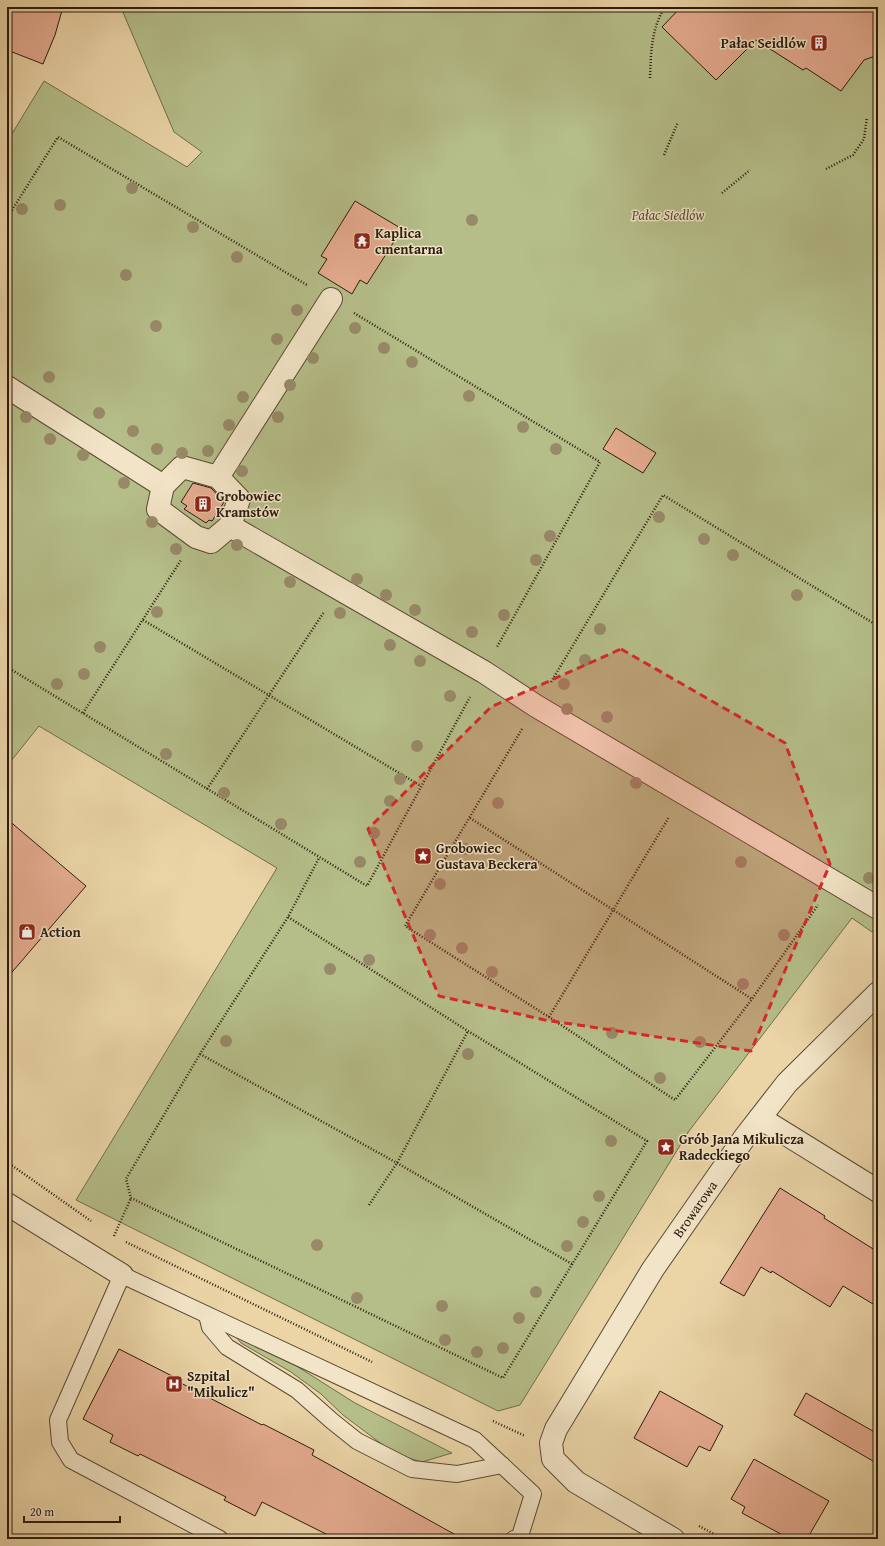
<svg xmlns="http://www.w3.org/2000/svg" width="885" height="1546" viewBox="0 0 885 1546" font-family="'Gentium Book Plus',serif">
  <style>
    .green { fill: #b5be89; stroke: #706c4c }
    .building { fill: #e6ac91; stroke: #2a1b10 }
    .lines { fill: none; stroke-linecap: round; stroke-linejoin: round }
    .service-casing { stroke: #5a4a36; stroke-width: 18 }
    .pedestrian-casing { stroke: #5a4a36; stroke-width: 24 }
    .minor-casing { stroke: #5a4a36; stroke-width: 24 }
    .path { stroke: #2a1b10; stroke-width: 2.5; stroke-dasharray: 1 2; stroke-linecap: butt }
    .service { stroke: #f2e4c6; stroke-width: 16 }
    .pedestrian { stroke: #f2e4c6; stroke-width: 22 }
    .minor { stroke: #f2e4c6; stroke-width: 22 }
    .tree { fill: #988a68 }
    .marked { fill: #d62828; fill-opacity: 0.2; stroke: #d62828; stroke-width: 3; stroke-dasharray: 8 5; stroke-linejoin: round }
    .labels { text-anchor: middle; stroke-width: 3; stroke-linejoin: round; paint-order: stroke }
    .poi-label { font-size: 14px; font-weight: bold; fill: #2a1b10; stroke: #f2e4c6; text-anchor: start }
    .park-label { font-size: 14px; font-style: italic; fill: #544c34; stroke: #f2e4c6 }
    .street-label { font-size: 14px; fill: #2a1b10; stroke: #f2e4c6 }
  </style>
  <rect width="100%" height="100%" fill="#ebd5a7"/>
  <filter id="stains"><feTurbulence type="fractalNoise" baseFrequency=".005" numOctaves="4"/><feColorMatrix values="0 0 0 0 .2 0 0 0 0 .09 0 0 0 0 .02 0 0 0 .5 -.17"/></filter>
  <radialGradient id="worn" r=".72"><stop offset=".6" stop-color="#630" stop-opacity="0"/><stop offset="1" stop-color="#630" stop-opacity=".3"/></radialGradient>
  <g class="green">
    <path d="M122,7H878V927L872,932L852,918L689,1131L520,1405L498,1411L76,1200L277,868L39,726L7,766V142L44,81L187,167L202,152L174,132L122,10Z"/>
    <path d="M235,1336L295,1365L355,1403L452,1453L422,1462L395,1454L343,1415L321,1394L291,1372L241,1343Z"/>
  </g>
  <g class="building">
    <path d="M7,7H63L55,35L43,64L7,50Z"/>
    <path d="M681,7H878V55L864,60L841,91L806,68L803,70L756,40L716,80L662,27Z"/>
    <path d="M355,201L402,229L367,284L360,280L352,294L318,273L327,259L321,256Z"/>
    <path d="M616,428L656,453L643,473L603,449Z"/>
    <path d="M193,483L211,488L224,502L212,521L209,520L206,523L184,509L187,506L181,502Z"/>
    <path d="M7,819L86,886L7,978Z"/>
    <path d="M780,1188L825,1216L824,1218L878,1252V1307L843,1286L830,1307L772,1271L771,1273L761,1267L744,1296L720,1283Z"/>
    <path d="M119,1349L178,1379L177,1381L262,1425L263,1424L314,1450L312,1455L463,1539H336L262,1502L255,1516L224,1500L226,1497L140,1454L138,1456L110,1442L113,1435L83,1419Z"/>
    <path d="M660,1391L723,1426L710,1451L699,1446L687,1467L634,1438Z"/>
    <path d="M806,1393L878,1434V1464L794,1415Z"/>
    <path d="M754,1459L829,1501L807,1539H790L742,1513L745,1507L731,1499Z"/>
  </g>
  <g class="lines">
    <defs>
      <g id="service">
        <path d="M207,1315L210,1327L227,1347L297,1390L332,1421L357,1441L412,1469L457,1474L502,1465"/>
        <path d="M220,1539L71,1460L60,1442L58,1420L122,1275L475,1440L533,1494L520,1536L514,1539"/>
      </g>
      <g id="pedestrian">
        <path d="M7,387L163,486"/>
        <path d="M182,467L218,477L239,499L230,526L211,542L196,537L158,509L163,486Z"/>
        <path d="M218,477L331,299"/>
        <path d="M230,526L484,672L536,706L878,908"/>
      </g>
      <g id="minor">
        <path d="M760,1118L878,1191"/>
        <path d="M7,1204L122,1275"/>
        <path d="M673,1539L576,1482L553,1459L551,1443L556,1429L653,1269L745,1137L787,1083L878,993"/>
      </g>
    </defs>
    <use href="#service" class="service-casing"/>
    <use href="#pedestrian" class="pedestrian-casing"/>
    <use href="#minor" class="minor-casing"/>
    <g class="path">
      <path d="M650,78C651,52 651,29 665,7"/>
      <path d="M664,155L678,122"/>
      <path d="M826,169L853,155L864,139L867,117"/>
      <path d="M722,193L750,170"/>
      <path d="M7,218L58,137L307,285"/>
      <path d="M354,313L600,462L497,647"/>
      <path d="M143,620L421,786"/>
      <path d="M7,667L367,886L470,697"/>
      <path d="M551,682L663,495L878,626"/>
      <path d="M83,713L181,560"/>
      <path d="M522,729L405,926L549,1017L675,1100L752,999L818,905"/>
      <path d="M207,789L324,612"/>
      <path d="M470,818L752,999"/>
      <path d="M288,917L468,1031L647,1141L503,1378L131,1198L126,1179L200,1054L288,917L319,858"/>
      <path d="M549,1017L669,817"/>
      <path d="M200,1054L397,1163L572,1264"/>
      <path d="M7,1162L91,1221"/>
      <path d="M369,1205L397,1163L468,1031"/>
      <path d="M114,1236L131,1198"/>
      <path d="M126,1242L372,1362"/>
      <path d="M493,1421L525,1436"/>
      <path d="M699,1526L723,1539"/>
    </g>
    <use href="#service" class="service"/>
    <use href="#pedestrian" class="pedestrian"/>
    <use href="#minor" class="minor"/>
  </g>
  <g class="tree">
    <circle cx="132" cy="188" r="6"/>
    <circle cx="60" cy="205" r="6"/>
    <circle cx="22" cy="209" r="6"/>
    <circle cx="472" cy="220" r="6"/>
    <circle cx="193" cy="227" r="6"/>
    <circle cx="237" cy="257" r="6"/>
    <circle cx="126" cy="275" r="6"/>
    <circle cx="297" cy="310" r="6"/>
    <circle cx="156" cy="326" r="6"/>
    <circle cx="355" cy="328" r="6"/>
    <circle cx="277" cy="339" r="6"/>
    <circle cx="384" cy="348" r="6"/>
    <circle cx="313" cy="358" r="6"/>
    <circle cx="412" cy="362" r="6"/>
    <circle cx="49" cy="377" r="6"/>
    <circle cx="290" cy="385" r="6"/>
    <circle cx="469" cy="396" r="6"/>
    <circle cx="243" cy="397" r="6"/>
    <circle cx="99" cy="413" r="6"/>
    <circle cx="26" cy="417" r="6"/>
    <circle cx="278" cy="417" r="6"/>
    <circle cx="229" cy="425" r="6"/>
    <circle cx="523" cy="427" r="6"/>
    <circle cx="133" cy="431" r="6"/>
    <circle cx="50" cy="439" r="6"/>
    <circle cx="157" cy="449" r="6"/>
    <circle cx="556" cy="449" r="6"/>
    <circle cx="208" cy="451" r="6"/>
    <circle cx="182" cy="453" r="6"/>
    <circle cx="83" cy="455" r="6"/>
    <circle cx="242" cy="471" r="6"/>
    <circle cx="124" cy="483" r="6"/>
    <circle cx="659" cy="517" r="6"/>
    <circle cx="152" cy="522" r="6"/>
    <circle cx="550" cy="536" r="6"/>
    <circle cx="704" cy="539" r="6"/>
    <circle cx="237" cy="545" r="6"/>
    <circle cx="176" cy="549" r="6"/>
    <circle cx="733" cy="555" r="6"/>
    <circle cx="536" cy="560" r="6"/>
    <circle cx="357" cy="579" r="6"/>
    <circle cx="290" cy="582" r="6"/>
    <circle cx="386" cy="595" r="6"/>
    <circle cx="797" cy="595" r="6"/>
    <circle cx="415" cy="610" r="6"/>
    <circle cx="157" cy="612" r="6"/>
    <circle cx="340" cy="613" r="6"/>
    <circle cx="504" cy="615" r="6"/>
    <circle cx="600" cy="629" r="6"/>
    <circle cx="472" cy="632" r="6"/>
    <circle cx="390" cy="645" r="6"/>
    <circle cx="100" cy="647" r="6"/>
    <circle cx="585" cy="660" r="6"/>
    <circle cx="420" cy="661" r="6"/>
    <circle cx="84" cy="674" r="6"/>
    <circle cx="57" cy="684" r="6"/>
    <circle cx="564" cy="684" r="6"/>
    <circle cx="450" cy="696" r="6"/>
    <circle cx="567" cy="709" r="6"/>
    <circle cx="607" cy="717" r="6"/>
    <circle cx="417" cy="746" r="6"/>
    <circle cx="166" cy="754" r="6"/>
    <circle cx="400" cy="779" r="6"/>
    <circle cx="636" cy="783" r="6"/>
    <circle cx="224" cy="793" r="6"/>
    <circle cx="390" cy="801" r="6"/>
    <circle cx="498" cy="803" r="6"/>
    <circle cx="281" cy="824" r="6"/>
    <circle cx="374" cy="833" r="6"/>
    <circle cx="465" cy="849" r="6"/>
    <circle cx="360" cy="862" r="6"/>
    <circle cx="741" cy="862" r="6"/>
    <circle cx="869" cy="878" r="6"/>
    <circle cx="440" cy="884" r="6"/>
    <circle cx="430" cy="935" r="6"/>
    <circle cx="784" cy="935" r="6"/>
    <circle cx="462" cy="948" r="6"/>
    <circle cx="369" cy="960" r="6"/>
    <circle cx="330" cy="969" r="6"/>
    <circle cx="492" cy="972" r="6"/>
    <circle cx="743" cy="984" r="6"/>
    <circle cx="612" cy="1033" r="6"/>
    <circle cx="226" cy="1041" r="6"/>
    <circle cx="700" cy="1042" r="6"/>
    <circle cx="468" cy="1054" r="6"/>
    <circle cx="660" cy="1078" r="6"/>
    <circle cx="611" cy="1141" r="6"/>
    <circle cx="599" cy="1196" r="6"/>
    <circle cx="583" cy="1222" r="6"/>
    <circle cx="317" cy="1245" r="6"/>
    <circle cx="567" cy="1246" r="6"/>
    <circle cx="536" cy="1292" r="6"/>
    <circle cx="357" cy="1298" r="6"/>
    <circle cx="442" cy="1306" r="6"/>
    <circle cx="519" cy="1318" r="6"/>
    <circle cx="445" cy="1340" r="6"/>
    <circle cx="503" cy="1348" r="6"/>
    <circle cx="477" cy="1352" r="6"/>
  </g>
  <path class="marked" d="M621,649L785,743L830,864L751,1051L545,1020L439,996L368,829L491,707Z"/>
  <defs>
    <symbol id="building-square" viewBox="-11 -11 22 22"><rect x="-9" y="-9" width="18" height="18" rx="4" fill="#8f2418" stroke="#f2e4c6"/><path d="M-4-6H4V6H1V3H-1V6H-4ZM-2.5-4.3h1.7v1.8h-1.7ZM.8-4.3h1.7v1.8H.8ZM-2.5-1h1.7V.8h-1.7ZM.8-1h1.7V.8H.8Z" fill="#fff"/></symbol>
    <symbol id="temple-square" viewBox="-11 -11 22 22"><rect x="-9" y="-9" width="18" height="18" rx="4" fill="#8f2418" stroke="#f2e4c6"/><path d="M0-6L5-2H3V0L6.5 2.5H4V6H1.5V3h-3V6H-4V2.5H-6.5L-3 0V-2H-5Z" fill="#fff"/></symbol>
    <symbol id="sight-square" viewBox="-11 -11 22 22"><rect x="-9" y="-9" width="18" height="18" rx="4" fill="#8f2418" stroke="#f2e4c6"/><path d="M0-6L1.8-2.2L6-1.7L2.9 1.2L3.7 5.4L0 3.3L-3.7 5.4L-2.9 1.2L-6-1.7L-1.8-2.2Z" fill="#fff"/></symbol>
    <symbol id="shop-square" viewBox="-11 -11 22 22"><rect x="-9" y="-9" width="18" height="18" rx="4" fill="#8f2418" stroke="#f2e4c6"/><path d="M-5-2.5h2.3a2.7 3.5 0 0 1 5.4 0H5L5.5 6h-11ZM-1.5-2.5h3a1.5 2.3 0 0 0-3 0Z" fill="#fff"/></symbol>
    <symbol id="hospital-square" viewBox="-11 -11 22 22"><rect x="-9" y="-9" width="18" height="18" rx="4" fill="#8f2418" stroke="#f2e4c6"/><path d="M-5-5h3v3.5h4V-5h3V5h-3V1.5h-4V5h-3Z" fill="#fff"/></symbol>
  </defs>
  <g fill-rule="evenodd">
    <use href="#building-square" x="809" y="33" width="20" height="20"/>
    <use href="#temple-square" x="352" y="231" width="20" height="20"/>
    <use href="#building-square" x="193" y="494" width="20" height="20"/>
    <use href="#sight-square" x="413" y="846" width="20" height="20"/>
    <use href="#shop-square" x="17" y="922" width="20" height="20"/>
    <use href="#sight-square" x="656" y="1137" width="20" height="20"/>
    <use href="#hospital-square" x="164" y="1374" width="20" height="20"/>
  </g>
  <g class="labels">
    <g class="poi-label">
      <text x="806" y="48" text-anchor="end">Pałac Seidlów</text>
      <text x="375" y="238">Kaplica<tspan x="375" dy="16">cmentarna</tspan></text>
      <text x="216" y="501">Grobowiec<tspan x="216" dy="16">Kramstów</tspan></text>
      <text x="436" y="853">Grobowiec<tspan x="436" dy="16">Gustava Beckera</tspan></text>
      <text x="40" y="937">Action</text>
      <text x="679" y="1144">Grób Jana Mikulicza<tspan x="679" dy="16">Radeckiego</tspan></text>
      <text x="187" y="1381">Szpital<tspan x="187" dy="16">"Mikulicz"</tspan></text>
    </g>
    <g class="park-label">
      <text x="668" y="220">Pałac Siedlów</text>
    </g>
    <g class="street-label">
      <text transform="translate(695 1209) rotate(-55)" y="5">Browarowa</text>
    </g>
  </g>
  <rect width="885" height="1546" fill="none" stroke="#ebd5a7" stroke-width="24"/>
  <rect x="8" y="8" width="869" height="1530" fill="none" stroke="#2a1b10" stroke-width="2"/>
  <rect x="12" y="12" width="861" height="1522" fill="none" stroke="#2a1b10"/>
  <path d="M24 1516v6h96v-6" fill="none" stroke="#2a1b10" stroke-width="2"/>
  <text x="30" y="1516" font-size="12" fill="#2a1b10" stroke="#f2e4c6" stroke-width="3" paint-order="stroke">20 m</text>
  <rect width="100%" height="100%" filter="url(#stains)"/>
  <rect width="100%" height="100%" fill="url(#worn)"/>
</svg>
